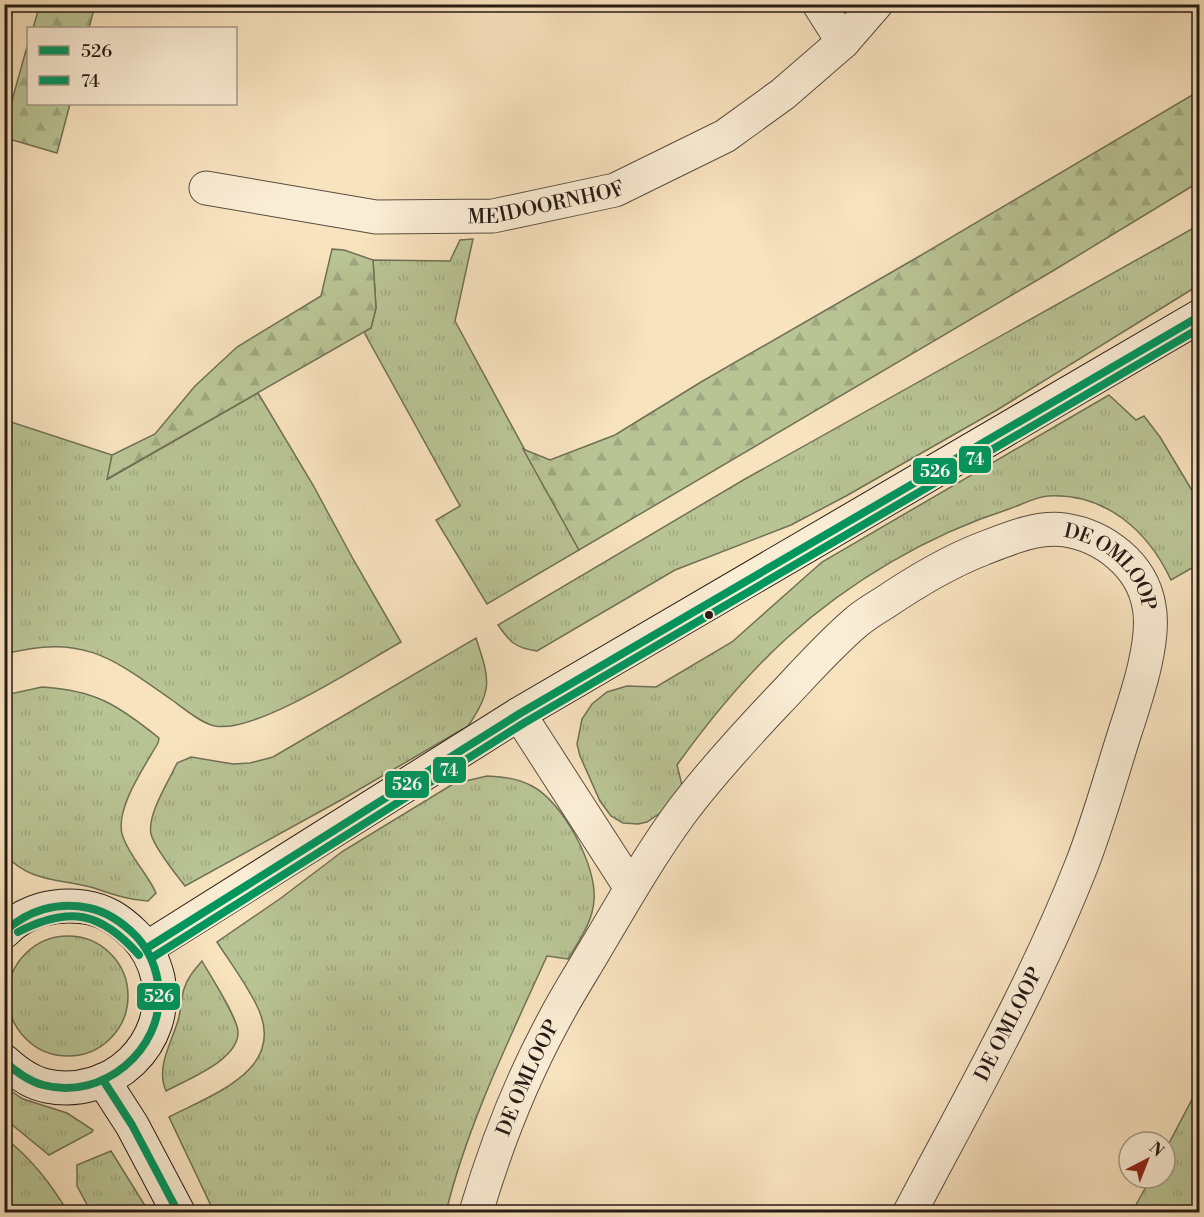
<svg xmlns="http://www.w3.org/2000/svg" width="1204" height="1217" viewBox="0 0 1204 1217" font-family="'Libre Bodoni',serif">
  <style>
    .grass { fill: url(#grass-tufts); stroke: #707055; stroke-width: 1.5 }
    .forest { fill: url(#forest-firs); stroke: #707055; stroke-width: 1.5 }
    .lines { fill: none; stroke-linecap: round; stroke-linejoin: round }
    .street-casing { stroke: #5b4d40; stroke-width: 35 }
    .secondary-casing { stroke: #271b15; stroke-width: 35 }
    .street { stroke: #faedd5; stroke-width: 33 }
    .secondary { stroke: #faedd5; stroke-width: 33 }
    .bus-1-casing { stroke: #faedd5; stroke-width: 12 }
    .bus-2-casing { stroke: #faedd5; stroke-width: 12 }
    .bus-1 { stroke: #00965e; stroke-width: 8 }
    .bus-2 { stroke: #00965e; stroke-width: 8 }
    .bus-dot { fill: #271b15; stroke: #faedd5; stroke-width: 2 }
    .labels { text-anchor: middle; stroke-width: 4.5; stroke-linejoin: round; paint-order: stroke }
    .street-label { font-size: 20px; fill: #271b15; stroke: #faedd5 }
    .line-badge { stroke: #faedd5; stroke-width: 2 }
    .badge-label { font-size: 16px; text-anchor: middle; font-weight: bold; fill: #fff }
  </style>
  <defs>
    <pattern id="grass-tufts" width="24" height="20" patternUnits="userSpaceOnUse" patternTransform="scale(1.5)"><rect width="24" height="20" fill="#b9c495"/><path d="M3 7l-1-3M5 7V3M7 7l1-3M15 17l-1-3M17 17v-4M19 17l1-3" fill="none" stroke="#9fa880"/></pattern>
    <pattern id="forest-firs" width="22" height="20" patternUnits="userSpaceOnUse" patternTransform="scale(1.5)"><rect width="22" height="20" fill="#b9c495"/><path d="M5 1l3.5 6h-7zM16 11l3.5 6h-7z" fill="#9fa880"/></pattern>
  </defs>
  <rect width="100%" height="100%" fill="#f8e3bf"/>
  <filter id="stains"><feTurbulence type="fractalNoise" baseFrequency=".00333" numOctaves="4"/><feColorMatrix values="0 0 0 0 .2 0 0 0 0 .09 0 0 0 0 .02 0 0 0 .5 -.17"/></filter>
  <radialGradient id="worn" r=".72"><stop offset=".6" stop-color="#630" stop-opacity="0"/><stop offset="1" stop-color="#630" stop-opacity=".3"/></radialGradient>
  <g class="grass">
    <path d="M1199,225V285L997,410L846,496L791,525L675,570L537,651C515,648 510,642 498,625L745,479Z"/>
    <path d="M473,239L455,321L579,550L487,604L436,520L460,506L364,332L371,328L376,308L373,260L450,261L460,240Z"/>
    <path d="M258,393L313,485L353,559L401,642C363,663 256,734 215,726C202,724 183,708 172,700C111,657 83,634 5,654V420L112,455L108,479Z"/>
    <path d="M1109,395L1136,420L1144,416L1160,437L1199,502V564L1171,580C1148,531 1106,493 1048,496C1035,497 1021,505 1009,509C928,535 850,581 787,638C745,676 710,719 677,765L682,785L663,811L647,822L638,824L623,823L611,816L600,801L580,756L577,744L582,719L592,704L607,692L627,686L656,687L732,642L822,562Z"/>
    <path d="M476,638C489,678 494,689 468,726L341,800L185,886C175,873 155,849 151,834C147,814 169,781 177,763L191,757L233,764L250,763L273,757Z"/>
    <path d="M42,687C95,690 118,705 159,738L158,743C145,766 113,811 123,837C130,857 147,873 156,893L148,901C128,900 112,894 94,888C60,878 33,884 5,855V695Z"/>
    <path d="M487,776C503,777 517,778 532,786C563,802 597,866 594,900C593,922 578,942 568,959L547,956C509,1040 468,1123 446,1212H214L169,1117C213,1094 290,1069 256,1004C245,982 230,962 217,942L281,898L343,851L453,784Z"/>
    <circle cx="68" cy="996" r="60"/>
    <path d="M202,961C211,977 236,1015 238,1031C240,1060 186,1080 166,1091C155,1066 173,1041 179,1017C181,1008 181,998 184,989C187,978 195,969 202,961Z"/>
    <path d="M1199,1086V1212H1132L1151,1178H1165V1151Z"/>
    <path d="M5,1087L23,1099L67,1113L93,1130L92,1132L49,1155L5,1119Z"/>
    <path d="M5,1138C32,1159 50,1183 68,1212H5Z"/>
    <path d="M111,1151L149,1212H91L77,1186V1165Z"/>
  </g>
  <g class="forest">
    <path d="M5,4L14,5L5,44L4,5Z"/>
    <path d="M40,4H95V5L89,28H33Z"/>
    <path d="M28,43V104H70L57,153L9,139L8,115Z"/>
    <path d="M1199,91V182L1051,272L579,550L523,449L550,460L615,435L701,382L918,257Z"/>
    <path d="M332,249L344,250L373,260L376,308L371,328L107,479L112,455L155,434L195,386L237,347L321,296Z"/>
  </g>
  <g class="lines">
    <defs>
      <g id="street">
        <path d="M819,4L843,42"/>
        <path id="s1" d="M206,188L376,217L493,216L615,190L725,136L783,94L843,42L876,4"/>
        <path d="M519,714L631,888"/>
        <path id="s2" d="M476,1212C495,1148 522,1079 554,1020C566,997 580,975 593,953C621,906 648,858 680,814C709,775 743,738 776,703C802,676 827,647 855,623C864,615 874,609 884,603C915,582 946,563 982,549C1008,539 1037,526 1065,530C1104,536 1142,565 1149,606C1156,641 1136,698 1125,732C1111,776 1099,820 1082,864C1035,984 970,1098 910,1212"/>
      </g>
      <g id="secondary">
        <path d="M4,932C25,910 55,903 84,907C105,910 120,920 135,935C147,947 154,961 158,978C171,1043 112,1099 47,1086C31,1083 16,1072 4,1061"/>
        <path d="M147,948L519,714L1200,316"/>
        <path d="M103,1080L132,1125L178,1212"/>
      </g>
    </defs>
    <use href="#street" class="street-casing"/>
    <use href="#secondary" class="secondary-casing"/>
    <use href="#street" class="street"/>
    <use href="#secondary" class="secondary"/>
    <defs>
      <g id="bus-1">
        <path d="M4,932C28,910 58,901 89,908C108,912 123,923 136,936C150,951 157,969 159,990C163,1050 103,1101 43,1085C28,1081 16,1072 4,1061"/>
        <path d="M147,948L519,714L1200,316"/>
        <path d="M103,1080L132,1125L178,1212"/>
      </g>
      <g id="bus-2">
        <path d="M18,932C69,906 100,911 139,955"/>
        <path d="M153,957L524,723L1200,328"/>
      </g>
    </defs>
    <use href="#bus-1" class="bus-1-casing"/>
    <use href="#bus-2" class="bus-2-casing"/>
    <use href="#bus-1" class="bus-1"/>
    <use href="#bus-2" class="bus-2"/>
  </g>
  <circle class="bus-dot" cx="709" cy="615" r="5"/>
  <g class="labels">
    <g class="street-label">
      <text dy="7" stroke="none"><textPath href="#s1" startOffset="344">MEIDOORNHOF</textPath></text>
      <text dy="7" stroke="none"><textPath href="#s2" startOffset="1004">DE OMLOOP</textPath></text>
      <text transform="translate(1008 1024) rotate(-63)" y="7">DE OMLOOP</text>
      <text dy="7" stroke="none"><textPath href="#s2" startOffset="144">DE OMLOOP</textPath></text>
    </g>
  </g>
  <g class="line-badge">
    <rect x="958" y="445" width="34" height="29" rx="6" fill="#00965e"/>
    <rect x="912" y="457" width="46" height="28" rx="6" fill="#00965e"/>
    <rect x="432" y="756" width="35" height="28" rx="6" fill="#00965e"/>
    <rect x="384" y="770" width="46" height="29" rx="6" fill="#00965e"/>
    <rect x="136" y="982" width="45" height="29" rx="6" fill="#00965e"/>
  </g>
  <g class="badge-label">
    <text x="975" y="465">74</text>
    <text x="935" y="477">526</text>
    <text x="449" y="776">74</text>
    <text x="407" y="790">526</text>
    <text x="159" y="1002">526</text>
  </g>
  <rect width="1204" height="1217" fill="none" stroke="#f8e3bf" stroke-width="24"/>
  <rect x="6" y="6" width="1192" height="1205" fill="none" stroke="#271b15" stroke-width="3"/>
  <rect x="12" y="12" width="1180" height="1193" fill="none" stroke="#271b15" stroke-width="1.5"/>
  <rect x="27" y="27" width="210" height="78" fill="#faedd5" stroke="#a69988" stroke-width="1.5"/>
  <rect x="39" y="46" width="30" height="9" fill="#00965e" stroke="#a69988" stroke-width="1.5"/>
  <text x="81" y="57" font-size="18" fill="#271b15">526</text>
  <rect x="39" y="76" width="30" height="9" fill="#00965e" stroke="#a69988" stroke-width="1.5"/>
  <text x="81" y="87" font-size="18" fill="#271b15">74</text>
  <g transform="translate(1147 1160) rotate(42)"><circle r="28" fill="#faedd5" stroke="#a69988" stroke-width="1.5"/>
  <path d="M0-4.5L10 22L0 15L-10 22Z" fill="#8f2418"/>
  <text y="-9" font-size="16" font-weight="bold" text-anchor="middle" fill="#271b15">N</text>
  </g>
  <rect width="100%" height="100%" filter="url(#stains)"/>
  <rect width="100%" height="100%" fill="url(#worn)"/>
</svg>
